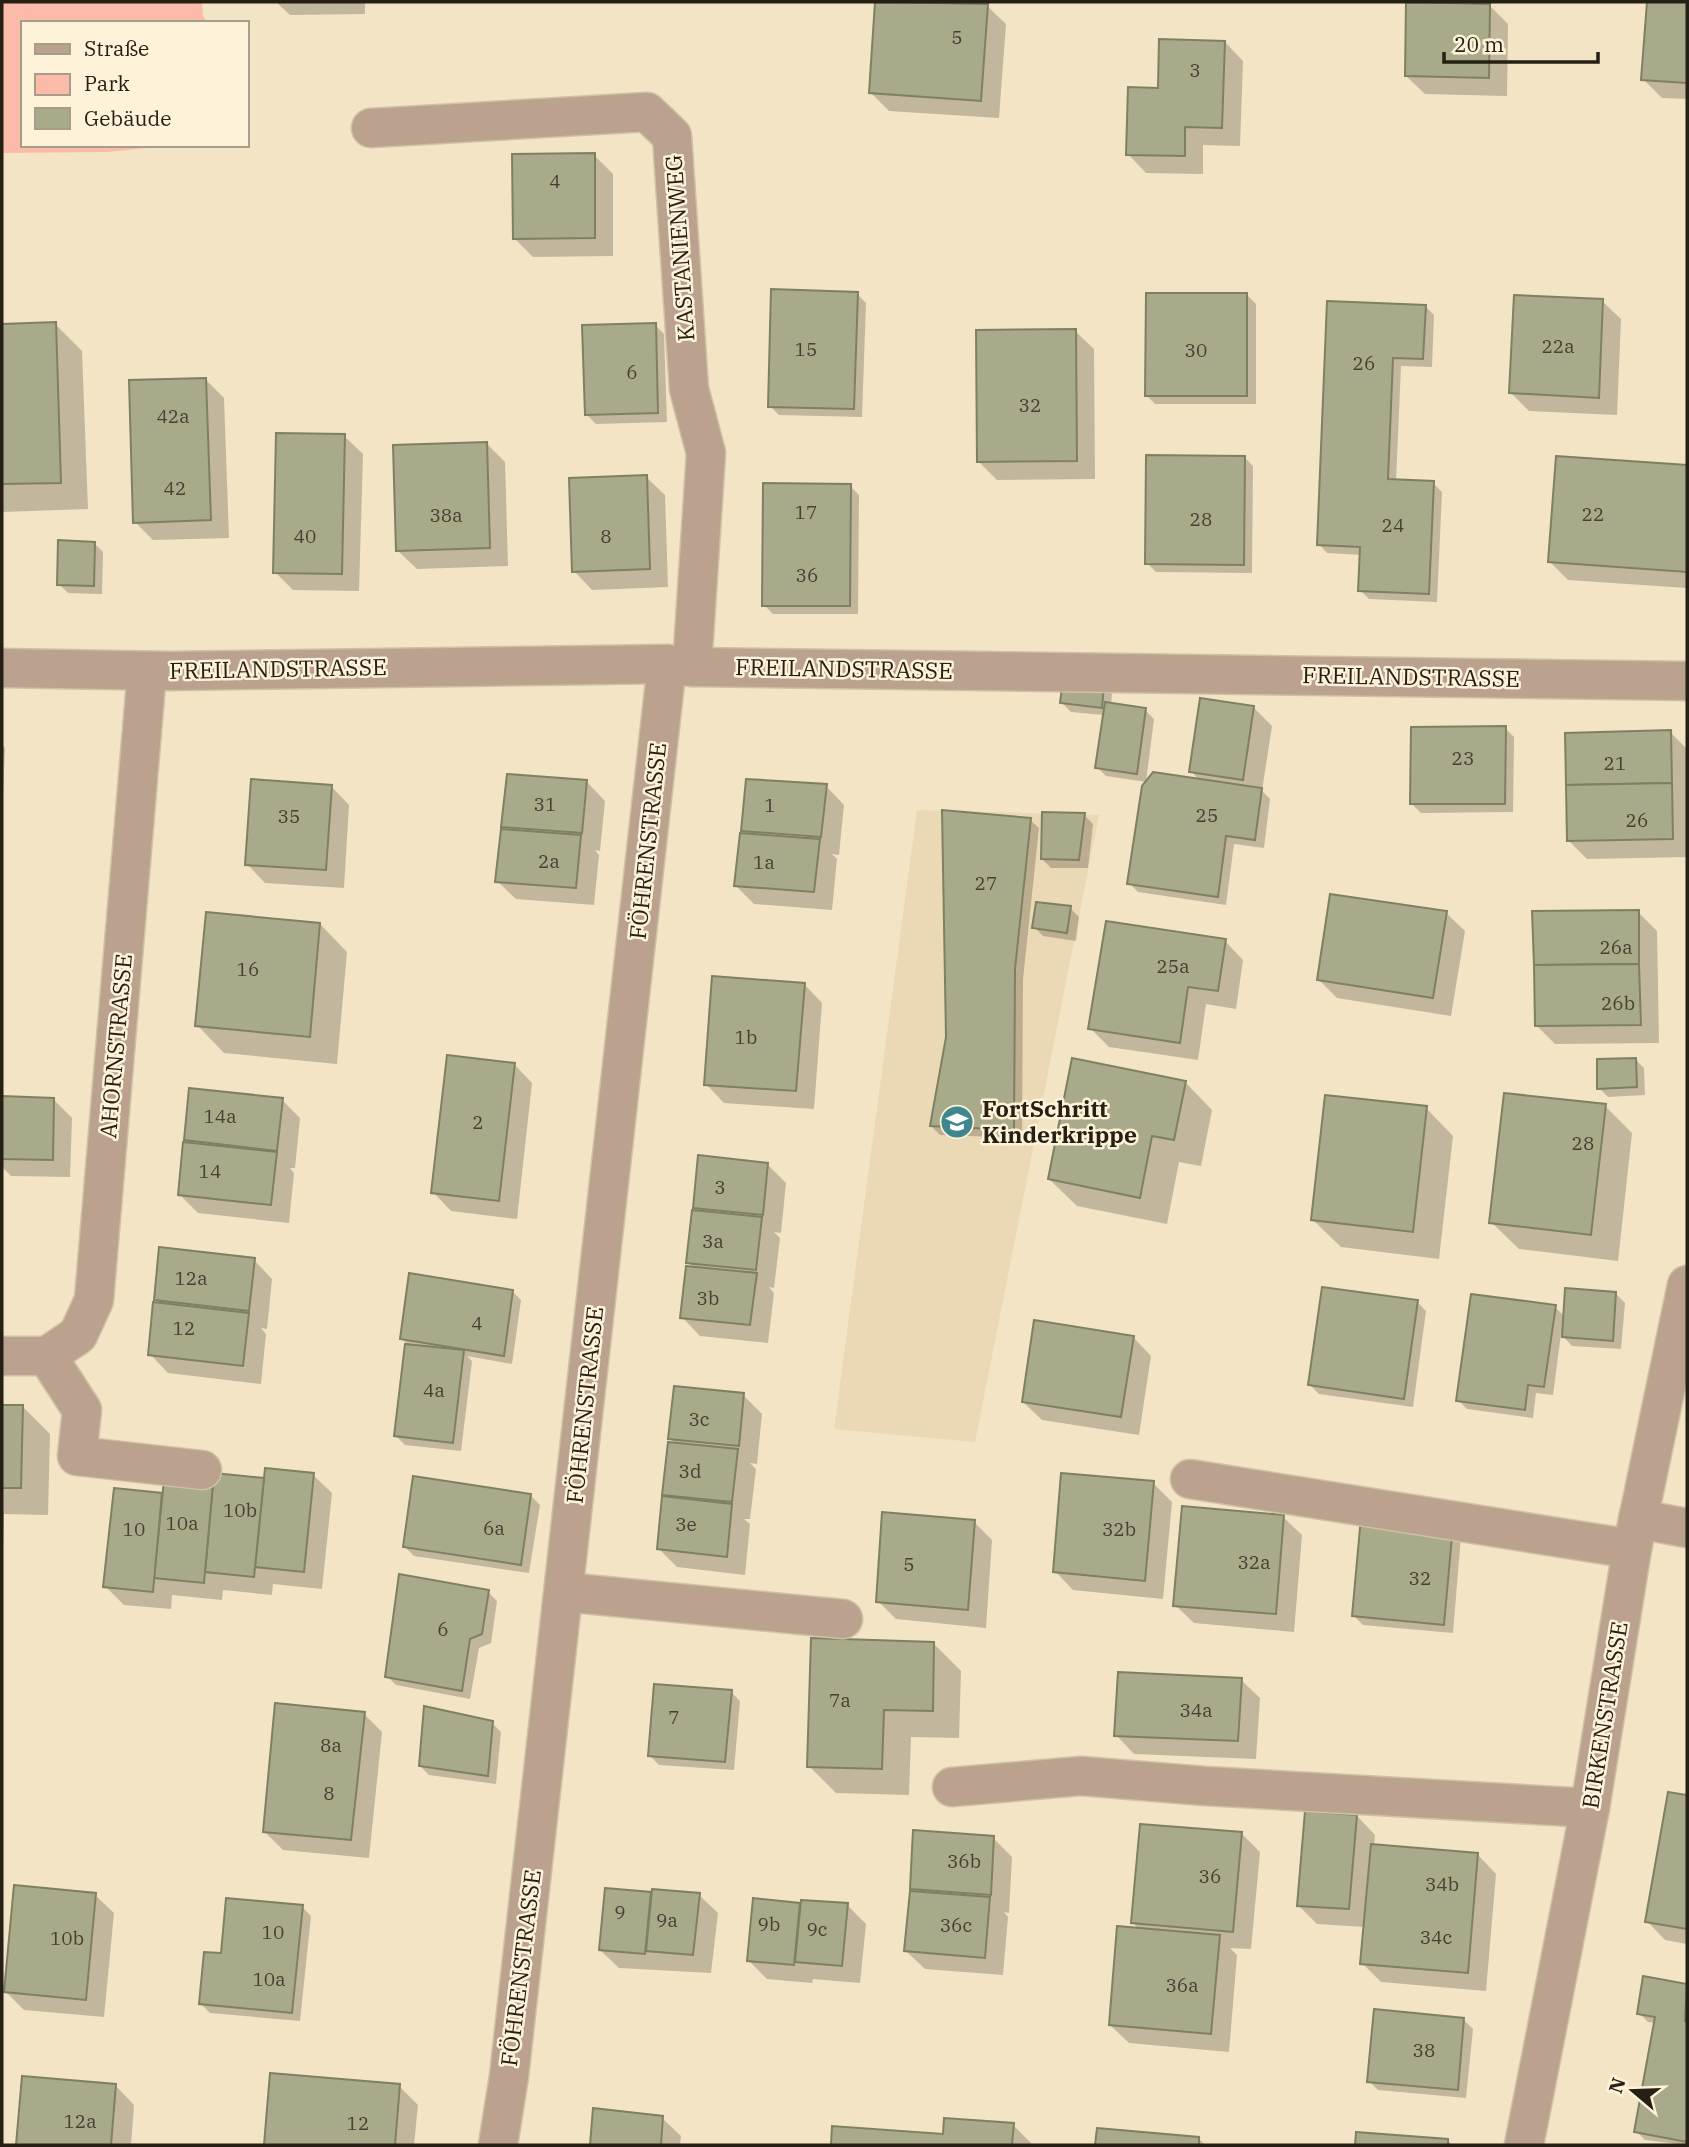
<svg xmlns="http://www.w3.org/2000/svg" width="1689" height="2147" viewBox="0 0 1689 2147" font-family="'IBM Plex Serif',serif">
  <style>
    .built { fill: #ebd8b4 }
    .green { fill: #fcbba8 }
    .shadow { fill: #0003 }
    .building { fill: #a9aa8a; stroke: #7f8062; stroke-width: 2 }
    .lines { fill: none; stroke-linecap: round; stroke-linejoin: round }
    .minor-casing { stroke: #cec1a5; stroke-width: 41 }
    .minor { stroke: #baa28f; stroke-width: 38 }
    .labels { text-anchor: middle; stroke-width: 5; stroke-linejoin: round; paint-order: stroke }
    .number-label { font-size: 19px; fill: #464232 }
    .street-label { font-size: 23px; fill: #251f14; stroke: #fef2d9 }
    .poi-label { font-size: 23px; font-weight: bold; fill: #251f14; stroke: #fef2d9; text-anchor: start }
  </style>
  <rect width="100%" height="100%" fill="#f3e4c5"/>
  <path class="built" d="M917,810L1099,815L975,1442L834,1429Z"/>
  <path class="green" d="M2,2H202L203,16L208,23H23V145H174L108,152L2,153Z"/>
  <g class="shadow">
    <path d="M276,2H365V14L290,15Z"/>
    <path d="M877,2H930L987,6L1006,24L999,118L889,111L870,92Z"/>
    <path d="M1649,2H1687V99L1662,98L1643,79Z"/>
    <path d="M1490,6L1508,24L1507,96L1425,94L1406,76Z"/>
    <path d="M1225,42L1243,61L1240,146L1203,145V174L1146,173L1128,154L1160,90Z"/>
    <path d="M594,155L613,174V256L533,257L515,239Z"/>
    <path d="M857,294L866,303L862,417L779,415L770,406Z"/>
    <path d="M1247,295L1256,304V404H1155L1146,395Z"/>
    <path d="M1602,301L1621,319L1617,415L1529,411L1511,393Z"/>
    <path d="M1329,302L1425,306L1434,315L1432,367L1401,366L1396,481L1433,483L1442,492L1437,602L1369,599L1360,590L1362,555L1327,553L1319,544Z"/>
    <path d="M55,324L82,351L88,509L2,512V326Z"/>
    <path d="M655,325L664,334L667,422L596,424L587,415Z"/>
    <path d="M1075,331L1094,349L1095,479L997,480L978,461Z"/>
    <path d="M206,380L224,398L229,538L153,540L135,522Z"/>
    <path d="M344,436L363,454L359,591L293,590L275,572Z"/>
    <path d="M486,443L505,462L508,566L417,569L398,551Z"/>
    <path d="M1244,457L1253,466L1252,573L1156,572L1147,563Z"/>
    <path d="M1557,457L1687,466V588L1568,580L1550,562Z"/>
    <path d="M646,477L665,495L668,587L592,590L574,571Z"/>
    <path d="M850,486L859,495L858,614H773L764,605Z"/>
    <path d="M94,543L103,552L102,594L68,593L59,584Z"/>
    <path d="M1103,685L1112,694L1111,705L1145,710L1154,719L1146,782L1106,776L1097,767L1104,715L1071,712L1062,703Z"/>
    <path d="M1253,707L1272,726L1262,791L1270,799L1264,848L1234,844L1226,905L1138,892L1129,883L1200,781L1191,771Z"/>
    <path d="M1505,728L1514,737L1513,812L1421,813L1412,804Z"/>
    <path d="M1670,732L1687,749V857L1587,859L1569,841Z"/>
    <path d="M2,744L5,748L2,816Z"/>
    <path d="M587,782L605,801L600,851L595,850L599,855L594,905L516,899L497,881L508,831L503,827Z"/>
    <path d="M331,786L349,805L344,888L265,883L247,864Z"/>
    <path d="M826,786L844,805L839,855L832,854L837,859L832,910L754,904L735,885L747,836L742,831Z"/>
    <path d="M1084,815L1093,824L1088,868H1051L1042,859Z"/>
    <path d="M1030,820L1039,828L1023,979L1022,1138L940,1135L931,1126Z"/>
    <path d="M1070,908L1079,917L1076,941L1043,936L1034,927Z"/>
    <path d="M1638,912L1657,931L1659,1043L1555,1044L1536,1025Z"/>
    <path d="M1446,913L1465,931L1451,1016L1337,998L1319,980Z"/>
    <path d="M320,924L347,952L337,1064L224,1053L197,1025Z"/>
    <path d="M1225,941L1243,960L1236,1009L1206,1004L1198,1060L1109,1047L1090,1028Z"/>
    <path d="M804,984L822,1003L814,1109L724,1103L706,1084Z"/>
    <path d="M1635,1059L1644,1068L1645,1095L1608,1097L1599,1088Z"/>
    <path d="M514,1064L532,1083L517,1219L451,1211L433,1192Z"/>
    <path d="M1185,1082L1212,1110L1201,1166L1179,1162L1167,1224L1077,1206L1049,1179Z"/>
    <path d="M2,1098L53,1099L72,1118L70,1177L11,1176L2,1167Z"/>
    <path d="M282,1100L300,1118L295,1168H290L294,1173L289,1223L198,1213L179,1194L190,1145L185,1140Z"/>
    <path d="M1605,1106L1632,1133L1618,1261L1519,1249L1491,1222Z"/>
    <path d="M1426,1108L1453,1136L1439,1259L1341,1247L1313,1220Z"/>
    <path d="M767,1164L786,1183L781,1233L774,1232L780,1238L774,1288L769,1287L774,1293L768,1343L700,1336L682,1317L694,1268L688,1262L701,1213L695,1207Z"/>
    <path d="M254,1260L272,1279L267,1329L261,1328L266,1334L261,1384L168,1373L150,1354L161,1304L156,1300Z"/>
    <path d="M512,1291L521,1300L512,1364L467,1356L472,1361L461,1451L405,1445L396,1436L407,1344L401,1338Z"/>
    <path d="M1616,1294L1625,1303L1621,1349L1572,1346L1561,1334L1553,1395L1536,1393L1533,1418L1467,1409L1458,1400L1555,1307L1565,1317Z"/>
    <path d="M1417,1302L1426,1311L1413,1407L1319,1394L1310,1385Z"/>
    <path d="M1133,1337L1151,1356L1139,1435L1042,1420L1023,1402Z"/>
    <path d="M743,1395L762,1414L757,1464L750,1463L756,1469L750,1519H744L750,1524L745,1575L677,1567L659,1549L669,1499L664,1494L676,1445L670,1438Z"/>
    <path d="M2,1406L23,1407L50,1434L48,1515L4,1514L2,1578Z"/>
    <path d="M313,1475L332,1493L322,1589L273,1584L272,1595L223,1590L222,1600L172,1595L171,1609L124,1605L105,1586L115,1490L164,1495L165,1482L215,1486Z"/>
    <path d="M1153,1483L1172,1502L1163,1599L1073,1590L1055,1571Z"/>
    <path d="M531,1496L540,1505L529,1573L414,1556L405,1547Z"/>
    <path d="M1283,1517L1302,1535L1294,1632L1194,1623L1175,1605Z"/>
    <path d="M1362,1519L1461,1536L1453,1633L1363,1625L1354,1616Z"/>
    <path d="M974,1522L992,1540L986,1628L896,1619L878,1601Z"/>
    <path d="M488,1592L497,1601L491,1643L479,1648L470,1699L396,1685L387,1676Z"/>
    <path d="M934,1644L961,1671L959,1738L911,1737L909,1795L836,1793L809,1766Z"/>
    <path d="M1241,1680L1260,1698L1256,1759L1134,1754L1116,1735Z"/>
    <path d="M731,1692L740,1701L734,1770L659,1765L650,1756Z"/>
    <path d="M364,1714L382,1732L369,1858L283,1850L264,1831Z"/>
    <path d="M492,1723L501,1732L496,1784L429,1775L420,1766Z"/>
    <path d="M1670,1794L1687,1797V1944L1665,1940L1647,1921Z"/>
    <path d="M1357,1816L1375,1835L1374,1846L1478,1855L1496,1874L1486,1991L1381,1982L1362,1963L1365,1927L1317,1924L1299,1906Z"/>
    <path d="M1242,1834L1260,1852L1251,1949L1230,1948L1237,1955L1229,2052L1129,2043L1110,2025L1140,1930L1133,1923Z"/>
    <path d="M993,1838L1012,1857L1009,1913L1004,1912L1008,1917L1003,1975L925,1969L906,1951L917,1893L912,1888Z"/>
    <path d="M606,1890L654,1894L699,1895L718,1913L711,1973L619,1968L600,1950Z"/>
    <path d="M95,1895L114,1913L104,2017L24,2010L6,1992Z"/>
    <path d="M754,1900L803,1905H847L866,1924L860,1983L813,1979L812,1983L767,1979L748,1960Z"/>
    <path d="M302,1907L311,1916L300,2021L210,2013L201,2004L222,1955Z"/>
    <path d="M1645,1978L1687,1985V2145L1645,2140L1636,2131L1656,2023L1648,2022L1639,2013Z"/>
    <path d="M1464,2020L1473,2029L1466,2098L1378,2090L1369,2081Z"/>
    <path d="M272,2075L399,2086L418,2105L414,2145H266Z"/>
    <path d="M24,2078L116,2086L134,2105L131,2145H18Z"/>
    <path d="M595,2110L662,2118L681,2136L680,2145H592Z"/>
    <path d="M1013,2125L1033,2145H833L834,2128L945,2136Z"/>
    <path d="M1098,2130L1198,2138L1205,2145H1097Z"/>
    <path d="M1358,2134L1448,2140L1452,2145H1357Z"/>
  </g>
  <g class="building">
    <path d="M875,2L988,4L981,101L869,93Z"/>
    <path d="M1406,2L1490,4L1489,78L1405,76Z"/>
    <path d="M1647,2H1687V83L1641,80Z"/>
    <path d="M1159,39L1225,41L1222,128L1185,127V156L1126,155L1128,87L1158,88Z"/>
    <path d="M595,153V238L513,239L512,154Z"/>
    <path d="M771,289L858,292L854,409L768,407Z"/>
    <path d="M1146,293H1247V396H1145Z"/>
    <path d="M1514,295L1603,299L1599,398L1509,393Z"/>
    <path d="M1327,301L1426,305L1423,359L1393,358L1388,479L1434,481L1429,594L1358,591L1360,547L1317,545Z"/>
    <path d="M56,322L61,483L2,484V324Z"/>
    <path d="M656,323L658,413L585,415L582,325Z"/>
    <path d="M1076,329L1077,461L977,462L976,330Z"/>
    <path d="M206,378L211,520L133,523L129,380Z"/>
    <path d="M276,433L345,434L342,574L273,573Z"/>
    <path d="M487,442L490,548L396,551L393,445Z"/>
    <path d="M1146,455L1245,456L1244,565L1145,564Z"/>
    <path d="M1556,456L1687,465V572L1548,562Z"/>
    <path d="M647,475L650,569L572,572L569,478Z"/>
    <path d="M763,483L851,484L850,606H762Z"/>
    <path d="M58,540L95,542L94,586L57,585Z"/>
    <path d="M1063,679L1104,684L1102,708L1060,703Z"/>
    <path d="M1200,698L1254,706L1243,780L1189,772Z"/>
    <path d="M1105,702L1146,708L1137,774L1095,768Z"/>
    <path d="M1506,726L1505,804H1410L1411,727Z"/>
    <path d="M1671,730L1672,783L1566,785L1565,733Z"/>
    <path d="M1153,772L1262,788L1255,840L1226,836L1218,897L1127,884L1142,786Z"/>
    <path d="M507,774L587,780L582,833L501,827Z"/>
    <path d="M251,779L332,785L326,870L245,865Z"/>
    <path d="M746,779L827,784L821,837L741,831Z"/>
    <path d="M1672,783L1673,839L1567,841L1566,785Z"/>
    <path d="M942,810L1031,818L1015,969L1014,1130L930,1126L946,1037Z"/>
    <path d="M1042,812L1085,813L1079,860L1041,859Z"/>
    <path d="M501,829L581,835L576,888L495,882Z"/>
    <path d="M740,833L820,839L814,892L734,886Z"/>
    <path d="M1330,894L1447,911L1433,998L1317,980Z"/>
    <path d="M1036,902L1071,906L1067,933L1032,928Z"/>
    <path d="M1639,910V964L1534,965L1532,911Z"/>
    <path d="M206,912L320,923L310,1037L195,1026Z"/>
    <path d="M1106,921L1226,939L1218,991L1188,987L1180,1043L1088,1029Z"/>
    <path d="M1639,964L1641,1025L1535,1026L1534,965Z"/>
    <path d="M712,976L805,983L796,1091L704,1085Z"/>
    <path d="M447,1055L515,1063L499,1201L431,1193Z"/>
    <path d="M1072,1058L1186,1081L1174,1140L1152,1136L1140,1198L1048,1179Z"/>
    <path d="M1636,1058L1637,1087L1597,1089V1059Z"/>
    <path d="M189,1088L283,1098L277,1151L184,1140Z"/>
    <path d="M1504,1093L1606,1104L1591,1235L1489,1223Z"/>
    <path d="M1325,1095L1427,1106L1413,1232L1311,1220Z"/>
    <path d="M2,1096L54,1098L53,1160L2,1159Z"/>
    <path d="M183,1142L277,1152L271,1205L178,1195Z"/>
    <path d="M698,1155L768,1163L763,1215L693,1208Z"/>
    <path d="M692,1210L762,1217L756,1270L686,1263Z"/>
    <path d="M159,1247L255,1258L249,1311L154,1300Z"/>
    <path d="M686,1266L757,1273L750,1325L680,1318Z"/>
    <path d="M409,1273L513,1290L504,1356L400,1339Z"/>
    <path d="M1322,1287L1418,1300L1404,1399L1308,1385Z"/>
    <path d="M1565,1288L1616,1292L1613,1341L1562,1337Z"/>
    <path d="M1471,1294L1556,1305L1544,1387L1528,1385L1525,1410L1456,1401Z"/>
    <path d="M153,1302L249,1313L243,1366L148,1355Z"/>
    <path d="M1034,1320L1134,1336L1121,1417L1022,1402Z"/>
    <path d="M405,1344L464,1350L453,1443L394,1436Z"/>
    <path d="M674,1386L744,1393L739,1446L668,1439Z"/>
    <path d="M2,1405H23L21,1488H2Z"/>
    <path d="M668,1442L738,1449L732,1502L662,1495Z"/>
    <path d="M265,1468L314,1473L304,1572L255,1567Z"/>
    <path d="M214,1473L264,1478L254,1577L205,1572Z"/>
    <path d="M1061,1473L1154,1481L1145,1581L1053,1572Z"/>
    <path d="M413,1476L531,1494L521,1565L403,1547Z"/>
    <path d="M164,1480L213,1484L204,1583L154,1578Z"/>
    <path d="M114,1488L162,1493L153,1592L103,1587Z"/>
    <path d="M662,1496L732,1504L727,1557L657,1549Z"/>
    <path d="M1182,1506L1284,1515L1276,1614L1173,1606Z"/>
    <path d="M882,1512L975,1520L968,1610L876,1602Z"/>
    <path d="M1361,1517L1453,1525L1444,1625L1352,1616Z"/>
    <path d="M399,1574L489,1590L482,1634L470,1639L462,1691L385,1677Z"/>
    <path d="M811,1638L934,1642L933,1711L884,1710L882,1769L807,1767Z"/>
    <path d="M1118,1672L1242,1678L1238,1741L1114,1736Z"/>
    <path d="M654,1684L732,1690L725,1762L648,1756Z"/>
    <path d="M275,1703L365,1712L351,1840L263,1832Z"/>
    <path d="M424,1706L493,1721L488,1776L419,1766Z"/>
    <path d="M1668,1792L1687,1795V1929L1645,1922Z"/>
    <path d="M1305,1811L1357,1815L1349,1909L1297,1906Z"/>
    <path d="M1140,1824L1242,1832L1233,1932L1131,1923Z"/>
    <path d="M913,1830L994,1836L991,1895L910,1889Z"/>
    <path d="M1371,1844L1478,1853L1468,1973L1360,1964Z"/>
    <path d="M14,1885L96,1893L86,2000L4,1992Z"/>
    <path d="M605,1888L651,1892L645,1954L599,1950Z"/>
    <path d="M652,1889L700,1893L693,1955L646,1951Z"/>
    <path d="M910,1891L990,1897L985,1958L904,1951Z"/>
    <path d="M226,1898L303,1905L292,2013L199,2004L204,1952L221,1953Z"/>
    <path d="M753,1898L800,1903L794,1965L747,1961Z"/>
    <path d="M801,1900L848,1903L842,1966L795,1962Z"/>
    <path d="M1117,1926L1220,1935L1211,2034L1109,2025Z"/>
    <path d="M1643,1976L1687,1984L1685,2021H1687V2142L1634,2132L1655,2017L1637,2014Z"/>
    <path d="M1374,2009L1464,2018L1458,2090L1367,2082Z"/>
    <path d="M270,2073L400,2084L395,2145H264Z"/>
    <path d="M22,2076L116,2084L111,2145H16Z"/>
    <path d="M593,2108L663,2116L661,2145H590Z"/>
    <path d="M944,2118L1014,2123L1012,2145H831L832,2126L943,2134Z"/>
    <path d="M1097,2128L1199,2137V2145H1095Z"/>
    <path d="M1356,2132L1448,2139V2145H1355Z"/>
  </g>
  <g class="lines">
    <defs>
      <g id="minor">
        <path d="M371,128L647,112L672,136L689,389L706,453L692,667"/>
        <path d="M2,668L170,671L667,664L692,667L1687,681"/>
        <path d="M2,1356H47L78,1335L94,1300L147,671"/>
        <path d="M47,1356L82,1410L77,1456L202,1470"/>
        <path d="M1190,1479L1632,1549"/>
        <path d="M1638,1519L1687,1528"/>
        <path d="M564,1592L843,1619"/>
        <path d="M952,1787L1081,1776L1205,1786L1590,1808"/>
        <path d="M498,2145L509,2076L667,664"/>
        <path d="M1524,2145L1590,1808L1632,1549L1687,1285"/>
      </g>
    </defs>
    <use href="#minor" class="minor-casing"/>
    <use href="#minor" class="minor"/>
  </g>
  <defs>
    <symbol id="school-disc" viewBox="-11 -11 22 22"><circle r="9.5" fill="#3f868d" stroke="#fef2d9"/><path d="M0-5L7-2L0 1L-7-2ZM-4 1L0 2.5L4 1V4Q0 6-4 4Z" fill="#fff"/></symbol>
  </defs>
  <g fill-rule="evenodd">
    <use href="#school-disc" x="938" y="1103" width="38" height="38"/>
  </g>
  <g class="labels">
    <g class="number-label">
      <text x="957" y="44">5</text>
      <text x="1195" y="77">3</text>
      <text x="555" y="188">4</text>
      <text x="1558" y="353">22a</text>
      <text x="806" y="356">15</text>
      <text x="1196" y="357">30</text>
      <text x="1364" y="370">26</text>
      <text x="632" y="379">6</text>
      <text x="1030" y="412">32</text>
      <text x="173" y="423">42a</text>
      <text x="175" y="495">42</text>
      <text x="806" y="519">17</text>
      <text x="1593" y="521">22</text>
      <text x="446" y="522">38a</text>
      <text x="1201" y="526">28</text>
      <text x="1393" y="532">24</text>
      <text x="305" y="543">40</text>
      <text x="606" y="543">8</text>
      <text x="807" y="582">36</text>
      <text x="1463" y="765">23</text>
      <text x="1615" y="770">21</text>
      <text x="545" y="811">31</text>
      <text x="770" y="812">1</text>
      <text x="1207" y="822">25</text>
      <text x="289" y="823">35</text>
      <text x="1637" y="827">26</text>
      <text x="549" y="868">2a</text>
      <text x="764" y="869">1a</text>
      <text x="986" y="890">27</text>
      <text x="1616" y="954">26a</text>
      <text x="1173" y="973">25a</text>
      <text x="248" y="976">16</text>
      <text x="1618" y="1010">26b</text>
      <text x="746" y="1044">1b</text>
      <text x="220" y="1123">14a</text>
      <text x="478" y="1129">2</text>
      <text x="1583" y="1150">28</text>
      <text x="210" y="1178">14</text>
      <text x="720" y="1194">3</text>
      <text x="713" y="1248">3a</text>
      <text x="191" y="1285">12a</text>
      <text x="708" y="1305">3b</text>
      <text x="477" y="1330">4</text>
      <text x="184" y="1335">12</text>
      <text x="434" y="1397">4a</text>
      <text x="699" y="1426">3c</text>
      <text x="690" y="1478">3d</text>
      <text x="240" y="1517">10b</text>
      <text x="182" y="1530">10a</text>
      <text x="686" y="1531">3e</text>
      <text x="494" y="1535">6a</text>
      <text x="134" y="1536">10</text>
      <text x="1119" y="1536">32b</text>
      <text x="1254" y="1569">32a</text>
      <text x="909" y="1571">5</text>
      <text x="1420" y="1585">32</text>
      <text x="443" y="1636">6</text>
      <text x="840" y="1707">7a</text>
      <text x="1196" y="1717">34a</text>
      <text x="674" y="1724">7</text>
      <text x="331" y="1752">8a</text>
      <text x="329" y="1800">8</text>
      <text x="964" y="1868">36b</text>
      <text x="1210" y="1883">36</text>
      <text x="1442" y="1891">34b</text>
      <text x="620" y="1919">9</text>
      <text x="667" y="1927">9a</text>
      <text x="769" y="1931">9b</text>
      <text x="956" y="1932">36c</text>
      <text x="817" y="1936">9c</text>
      <text x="273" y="1939">10</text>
      <text x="1436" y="1944">34c</text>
      <text x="67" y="1945">10b</text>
      <text x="269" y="1986">10a</text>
      <text x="1182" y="1992">36a</text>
      <text x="1424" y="2057">38</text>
      <text x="80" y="2128">12a</text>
      <text x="358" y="2130">12</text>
    </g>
    <g class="street-label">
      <text transform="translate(680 248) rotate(-94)" y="8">KASTANIENWEG</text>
      <text transform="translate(278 669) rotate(-1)" y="8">FREILANDSTRASSE</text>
      <text transform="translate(844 669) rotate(1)" y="8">FREILANDSTRASSE</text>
      <text transform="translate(1411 677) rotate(1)" y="8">FREILANDSTRASSE</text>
      <text transform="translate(648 841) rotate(-84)" y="8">FÖHRENSTRASSE</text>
      <text transform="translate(116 1046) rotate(-85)" y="8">AHORNSTRASSE</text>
      <text transform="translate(585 1405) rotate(-84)" y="8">FÖHRENSTRASSE</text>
      <text transform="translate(1605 1715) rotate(-81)" y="8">BIRKENSTRASSE</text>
      <text transform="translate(521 1968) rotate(-83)" y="8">FÖHRENSTRASSE</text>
    </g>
    <g class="poi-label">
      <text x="982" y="1117">FortSchritt<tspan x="982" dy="26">Kinderkrippe</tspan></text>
    </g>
  </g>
  <rect width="1689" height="2147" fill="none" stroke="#251f14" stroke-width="7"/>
  <rect x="21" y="21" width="228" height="126" fill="#fef2d9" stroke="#a79e8a" stroke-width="2"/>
  <rect x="35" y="44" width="35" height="10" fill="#baa28f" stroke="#a79e8a" stroke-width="2"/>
  <text x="84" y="56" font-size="21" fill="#251f14">Straße</text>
  <rect x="35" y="74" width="35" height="21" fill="#fcbba8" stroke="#a79e8a" stroke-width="2"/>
  <text x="84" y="91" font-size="21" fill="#251f14">Park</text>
  <rect x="35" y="108" width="35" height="21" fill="#a9aa8a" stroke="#a79e8a" stroke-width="2"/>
  <text x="84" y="126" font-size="21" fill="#251f14">Gebäude</text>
  <g transform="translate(1633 2091) rotate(289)" stroke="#fef2d9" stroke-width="5" paint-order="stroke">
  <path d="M0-5L12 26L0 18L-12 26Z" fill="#251f14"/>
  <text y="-10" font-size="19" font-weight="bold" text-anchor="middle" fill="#251f14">N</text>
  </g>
  <path d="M1444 52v10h154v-10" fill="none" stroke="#251f14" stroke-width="3.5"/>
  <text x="1454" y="52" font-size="21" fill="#251f14" stroke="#fef2d9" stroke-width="5" paint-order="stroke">20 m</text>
</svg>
